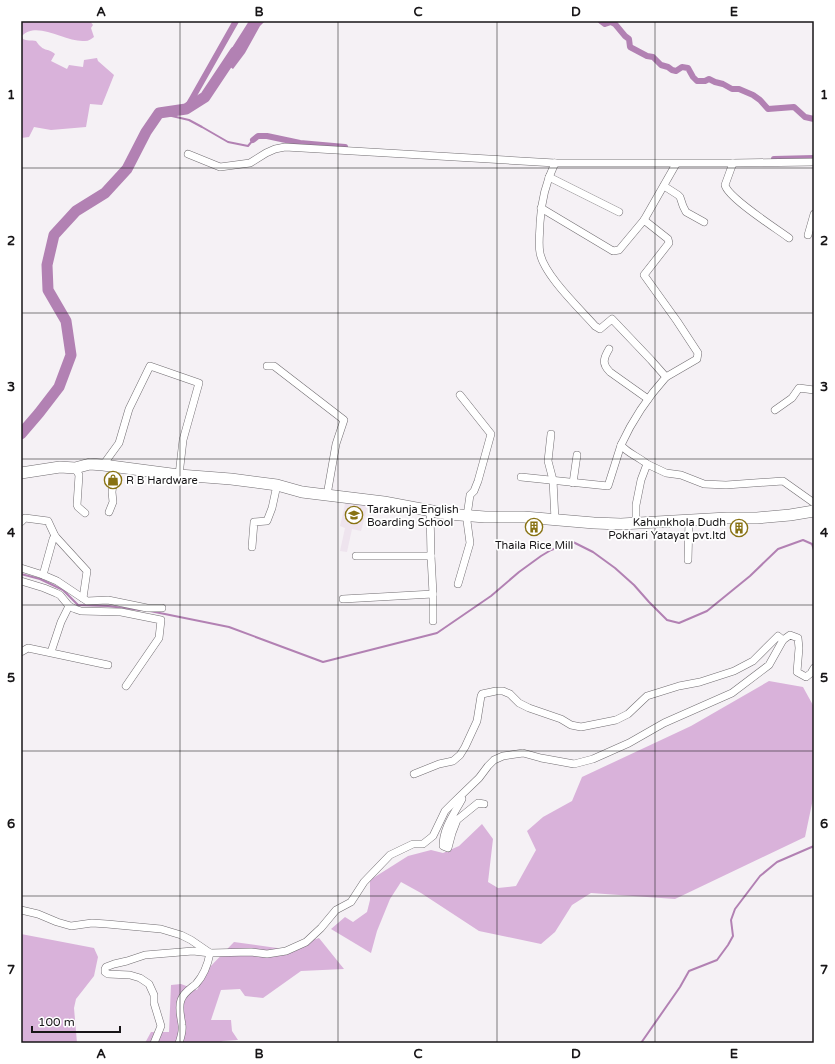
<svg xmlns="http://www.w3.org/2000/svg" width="835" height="1064" viewBox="0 0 835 1064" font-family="'Varela Round',sans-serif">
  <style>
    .built { fill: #eee4ee }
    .green { fill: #d9b2da }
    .water { fill: #b281b3 }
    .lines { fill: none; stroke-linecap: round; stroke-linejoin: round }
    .stream { stroke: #b281b3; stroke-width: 2 }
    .canal { stroke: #b281b3; stroke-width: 6 }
    .river { stroke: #b281b3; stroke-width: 11 }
    .street-casing { stroke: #716d71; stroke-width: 8 }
    .primary-casing { stroke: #716d71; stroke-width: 12 }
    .street { stroke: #fff; stroke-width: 7 }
    .primary { stroke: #fff; stroke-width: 11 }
    .grid { fill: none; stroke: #171517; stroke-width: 1; stroke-opacity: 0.55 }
    .labels { text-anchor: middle; stroke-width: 3.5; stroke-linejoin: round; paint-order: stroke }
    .poi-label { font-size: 11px; fill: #171517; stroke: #fff; text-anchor: start }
    .neatline { fill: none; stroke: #171517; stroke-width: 1.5 }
    .grid-label { font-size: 13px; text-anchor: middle; font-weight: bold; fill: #171517 }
  </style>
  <rect width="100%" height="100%" fill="#f5f1f5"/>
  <path class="built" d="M346,500L368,505L361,531L352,529L347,552L340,551L345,528L340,526Z"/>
  <g class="green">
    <path d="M21,21H90L93,25L91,28L94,37C91,39 89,41 85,41C67,43 37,20 22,36L23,39C26,41 32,40 36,41C44,53 47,47 55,54L51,61L67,69L69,65L83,67L84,60L97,58L98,61L114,75L102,105L90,104L86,127L51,130L34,127L29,137L21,138Z"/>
    <path d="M769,681L803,687L814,707V794L805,837L675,899L591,893L572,905L555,932L541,944L479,931L421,893L401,882L390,899L377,931L371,953L331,929L345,917L353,922L367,912L370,900V880L408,856L431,850L443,853L459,846L482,824L493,839L488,882L498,888L516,886L536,850L527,831L543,817L572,801L582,777L691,726Z"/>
    <path d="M21,934L94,948L98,957L94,976L76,999L74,1008L77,1043H21Z"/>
    <path d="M319,938L344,969L301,971L263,998L245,996L240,989L221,990L211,1020H231L232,1031L238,1040L223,1041L219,1043H145L151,1032H169L171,985L181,984L197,990L207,970L234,942L284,949Z"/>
  </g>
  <path class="water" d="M249,21H265L260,26L245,53L233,69L223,62Z"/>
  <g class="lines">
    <g class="stream">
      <path d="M159,113L189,120L202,127L228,142L248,146L253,140"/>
      <path d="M21,574L40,579L63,590L78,605L108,606L140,610"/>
      <path d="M150,611L229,627L323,662L437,633L491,596L519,572L541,556L551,550L573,542L593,552L615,568L634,585L649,602L667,620L679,623L707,611L750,576L778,549L803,540L812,544L814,550"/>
      <path d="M641,1043L680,987L689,971L717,960L728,945L733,936L731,920L735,909L760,876L777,862L814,846"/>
    </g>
    <g class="canal">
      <path d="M601,21L605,24L611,22L615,24L625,36L629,39L630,47L647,56L653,57L661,65L668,67L672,70L676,71L682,67L688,68L693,77L697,81H705L709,79L715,82L723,84L732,89H739L753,95L760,100L768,109L794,107L805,117L814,119"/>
      <path d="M186,109L193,97L236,21"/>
      <path d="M253,140L258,136H267L300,143L345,147"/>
      <path d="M774,159L814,158"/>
    </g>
    <path class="river" d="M21,434L39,413L59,387L71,355L66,321L48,290L47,265L54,235L76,211L105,193L127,169L146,132L159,113L186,109L205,97L235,52"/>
    <defs>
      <g id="street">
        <path d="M188,154L220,167L250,163L266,153L275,149L285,147L555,163H733L814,162"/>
        <path d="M555,163C546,182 541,202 540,223C540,233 538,243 540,253C544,275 580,309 595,326L600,329L612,319L651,360L666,377C648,397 632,421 621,445C627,453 639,457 647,464L641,480L636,505V523"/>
        <path d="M733,163L725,185C728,198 777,229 789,238"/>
        <path d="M549,177L619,212"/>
        <path d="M664,186L678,195L680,197L683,206L686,212L704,222"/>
        <path d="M541,208L613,251L619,250L644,220L668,239L669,243L644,275L677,321L698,353L697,359L666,377"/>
        <path d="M644,220L676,164"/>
        <path d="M808,235L814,214"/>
        <path d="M609,349C603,359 602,364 610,372L648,399"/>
        <path d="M267,366H274L344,420L336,444L327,495"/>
        <path d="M460,395L491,434L478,481L474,491L470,495L467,516"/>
        <path d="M775,410L792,398L799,388L814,390"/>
        <path d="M551,434L548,461L553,480L555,520"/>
        <path d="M647,464L666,473L681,475L704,484L726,485L783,481L814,503"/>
        <path d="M103,465L119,443L129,409L150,366L199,383L183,440L179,475"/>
        <path d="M75,468L79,475L77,505L78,507L85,513"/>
        <path d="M521,477L608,486L621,445"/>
        <path d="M573,483L577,455"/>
        <path d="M109,512L113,502L112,492L115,467"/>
        <path d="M21,522L25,518L48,521L55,536L87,571L83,598"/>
        <path d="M252,547L254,522L267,521L272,508L277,485"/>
        <path d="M356,556H431"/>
        <path d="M688,560L689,520"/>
        <path d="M21,568L43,575L57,581L87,601L108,600L147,608H162"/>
        <path d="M43,575L53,539L55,536"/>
        <path d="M21,581L44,588L56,593L60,595L69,606L75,609L81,611L121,612L161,620L159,638L126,686"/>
        <path d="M458,584L470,543L467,521L468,516"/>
        <path d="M433,594V621"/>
        <path d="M343,599L433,594L431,556L430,510"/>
        <path d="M21,652L28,648L108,665"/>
        <path d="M51,652L61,622L69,606"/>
        <path d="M414,774L439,764L453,761L460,755L465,747L477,721L481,696L482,694L496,691H503L510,694L519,703L529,708L561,719L571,725L581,727L616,720L628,714L647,696L679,686L700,682L734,671L753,661L778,636L783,640"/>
        <path d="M459,798L462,799C454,814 443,828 443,846L448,848L452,833L457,820L478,803L484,804"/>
        <path d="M21,910L38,914L57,922L71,926L92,923L107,924L161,929L181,935L191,940L210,953C208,964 204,975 196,984C190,989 184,992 181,1000C178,1008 181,1017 182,1025C183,1031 181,1037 179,1043"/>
        <path d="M154,1043L161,1026L154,1003V995L149,984L140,978L130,975L108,974L105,972V969L106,967L114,964L127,961L145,955L193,951L210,953L251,952L267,954L286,951L306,942L321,928L336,910L351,902L364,882L390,855L413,844H423L433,836L445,811L453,803L479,778L488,766L494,760L503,756L523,753L541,758L574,764L593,759L629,743L664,723L732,693L769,665L783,640L790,635L798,638L799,648L797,672L806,677L811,673L814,668"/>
      </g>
      <path id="primary" d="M21,473L60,467L75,468L90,464L103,465L179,475L231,479L277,485L302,492L384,502L448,514L485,517H524L594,523L621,524L727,518H757L790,515L814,511"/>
    </defs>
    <use href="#street" class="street-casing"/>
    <use href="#primary" class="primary-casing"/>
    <use href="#street" class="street"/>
    <use href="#primary" class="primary"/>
  </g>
  <path class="grid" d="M180,21V1043M338,21V1043M497,21V1043M655,21V1043M21,168H814M21,313H814M21,459H814M21,605H814M21,751H814M21,896H814"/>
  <defs>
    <symbol id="shop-ring" viewBox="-11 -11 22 22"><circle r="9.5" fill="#fff" stroke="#887213" stroke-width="1.5"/><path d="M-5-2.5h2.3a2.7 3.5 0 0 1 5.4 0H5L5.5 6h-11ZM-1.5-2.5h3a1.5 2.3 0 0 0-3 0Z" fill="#887213"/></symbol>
    <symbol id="school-ring" viewBox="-11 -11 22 22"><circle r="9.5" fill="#fff" stroke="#887213" stroke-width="1.5"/><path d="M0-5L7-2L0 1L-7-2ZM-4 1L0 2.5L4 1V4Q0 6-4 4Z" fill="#887213"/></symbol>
    <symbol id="building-ring" viewBox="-11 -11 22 22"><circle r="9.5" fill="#fff" stroke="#887213" stroke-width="1.5"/><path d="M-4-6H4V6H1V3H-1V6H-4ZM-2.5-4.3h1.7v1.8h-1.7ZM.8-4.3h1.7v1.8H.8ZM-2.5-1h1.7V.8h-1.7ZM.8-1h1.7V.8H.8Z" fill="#887213"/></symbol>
  </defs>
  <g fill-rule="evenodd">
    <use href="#shop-ring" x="103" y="470" width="20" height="20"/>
    <use href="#school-ring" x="344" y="505" width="20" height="20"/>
    <use href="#building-ring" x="524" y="517" width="20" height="20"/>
    <use href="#building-ring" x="729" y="518" width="20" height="20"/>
  </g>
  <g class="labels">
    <g class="poi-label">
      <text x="126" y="484">R B Hardware</text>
      <text x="367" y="513">Tarakunja English<tspan x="367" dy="13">Boarding School</tspan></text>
      <text x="726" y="526" text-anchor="end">Kahunkhola Dudh<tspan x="726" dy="13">Pokhari Yatayat pvt.ltd</tspan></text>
      <text x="534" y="549" text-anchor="middle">Thaila Rice Mill</text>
    </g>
  </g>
  <rect width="835" height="1064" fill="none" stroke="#ffffff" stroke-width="44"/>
  <path d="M32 1026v6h88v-6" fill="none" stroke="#171517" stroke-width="2"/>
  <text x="38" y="1026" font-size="12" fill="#171517" stroke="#ffffff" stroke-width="3" paint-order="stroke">100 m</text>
  <rect x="22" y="22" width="791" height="1020" class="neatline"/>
  <g class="grid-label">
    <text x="101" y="16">A</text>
    <text x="259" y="16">B</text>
    <text x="418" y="16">C</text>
    <text x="576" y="16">D</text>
    <text x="734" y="16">E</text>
    <text x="11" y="99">1</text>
    <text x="824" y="99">1</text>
    <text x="11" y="245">2</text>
    <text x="824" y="245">2</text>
    <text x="11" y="391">3</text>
    <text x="824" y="391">3</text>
    <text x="11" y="537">4</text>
    <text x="824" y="537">4</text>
    <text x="11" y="682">5</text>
    <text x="824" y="682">5</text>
    <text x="11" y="828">6</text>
    <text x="824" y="828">6</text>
    <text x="11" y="974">7</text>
    <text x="824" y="974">7</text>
    <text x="101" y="1058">A</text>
    <text x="259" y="1058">B</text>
    <text x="418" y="1058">C</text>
    <text x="576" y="1058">D</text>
    <text x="734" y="1058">E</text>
  </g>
</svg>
